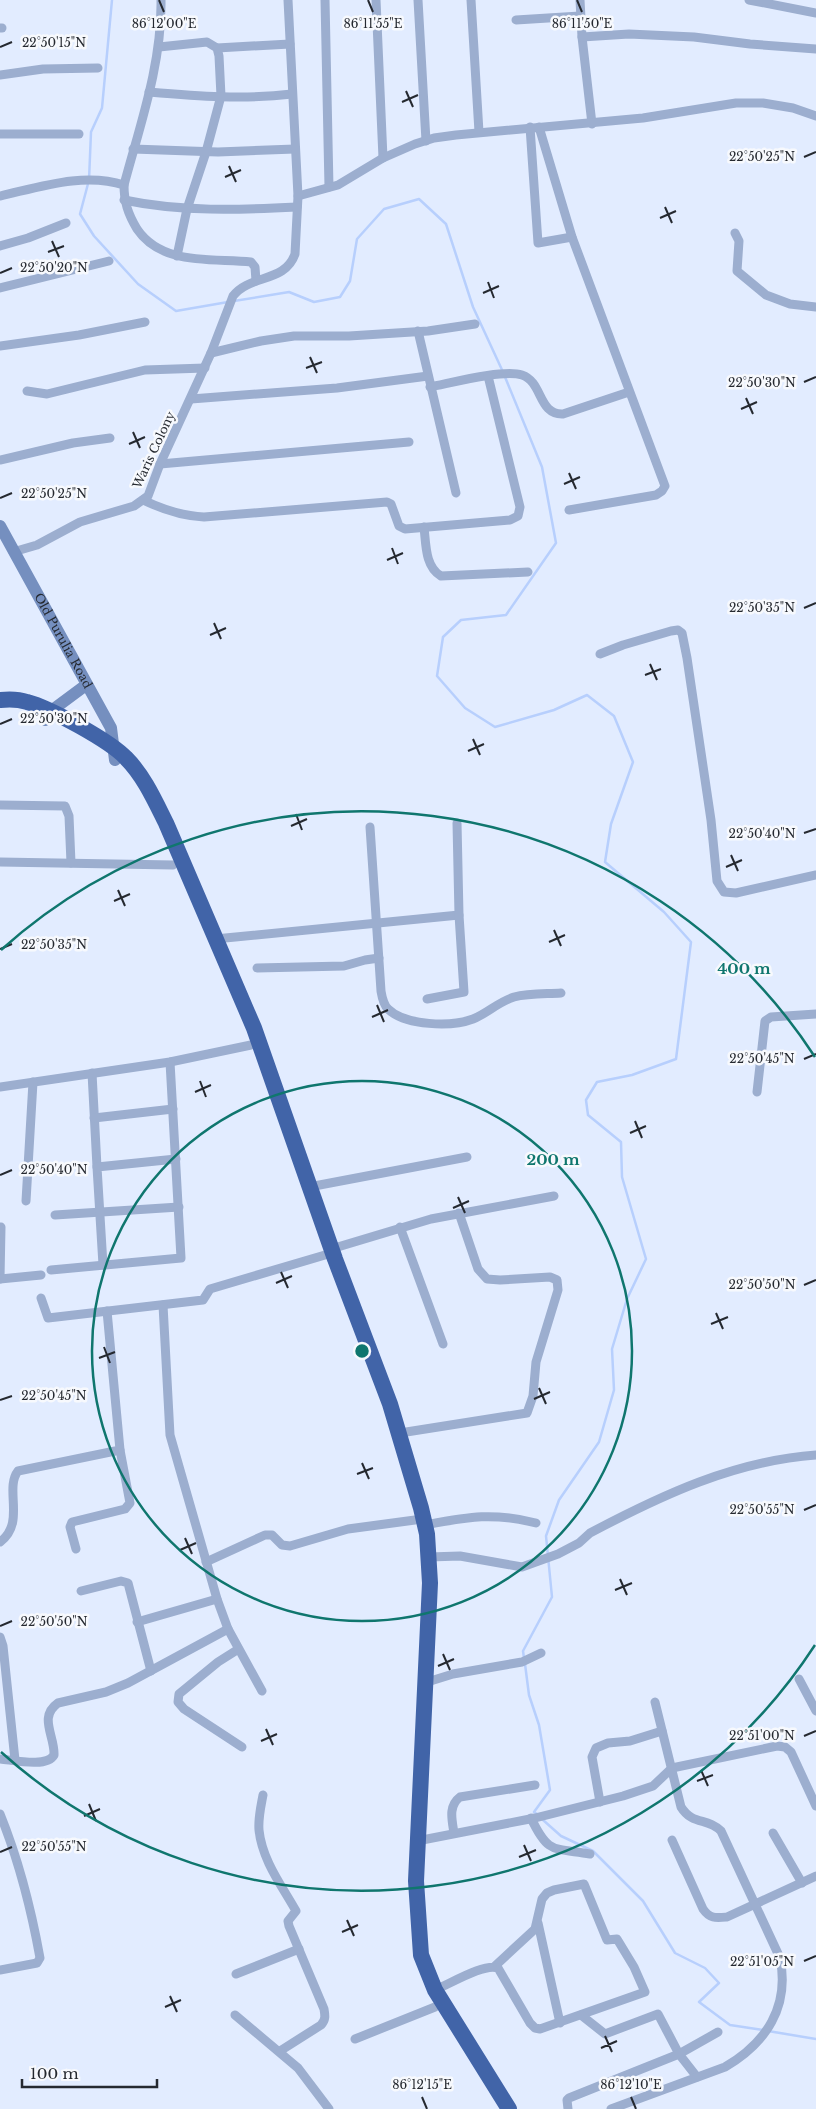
<svg xmlns="http://www.w3.org/2000/svg" width="816" height="2109" viewBox="0 0 816 2109" font-family="'Libre Baskerville',serif">
  <style>
    .lines { fill: none; stroke-linecap: round; stroke-linejoin: round }
    .stream { stroke: #b7cffd; stroke-width: 2.5 }
    .street { stroke: #9caecf; stroke-width: 9 }
    .secondary { stroke: #758fbf; stroke-width: 12 }
    .highway { stroke: #4164a8; stroke-width: 16 }
    .ticks { fill: none; stroke: #252930; stroke-width: 2 }
    .ring { fill: none; stroke: #0f766e; stroke-width: 2.5 }
    .labels { text-anchor: middle; stroke-width: 5; stroke-linejoin: round; paint-order: stroke }
    .street-label { font-size: 12px; fill: #252930; stroke: #f7f9fd }
    .ticks-label { font-size: 12px; text-anchor: middle; fill: #252930; stroke: #f7f9fd; stroke-width: 5; stroke-linejoin: round; paint-order: stroke }
    .centre { fill: #0f766e; stroke: #f7f9fd; stroke-width: 2.5 }
    .ring-label { font-size: 15px; text-anchor: middle; font-weight: bold; fill: #0f766e; stroke: #f7f9fd; stroke-width: 5; stroke-linejoin: round; paint-order: stroke }
  </style>
  <rect width="100%" height="100%" fill="#e2ecff"/>
  <g class="lines">
    <g class="stream">
      <path d="M112,0L102,108L91,132L89,180L80,214L94,236L138,284L176,311L228,302"/>
      <path d="M234,301L289,292L314,302L340,297L350,281L357,239L384,209L419,199L446,224L473,307L503,372"/>
      <path d="M505,377L542,467L556,543L506,615L461,620L443,637L437,676L465,708L495,727L554,710L587,695L614,716L633,762L611,824L605,862L664,912L691,942L676,1059L632,1075L597,1082L586,1100L588,1115L621,1142L622,1177L646,1259L627,1299L612,1349L614,1390L599,1442L559,1500L546,1536L552,1597L523,1651L524,1658"/>
      <path d="M525,1664L529,1695L539,1725L550,1790L534,1812L537,1814"/>
      <path d="M543,1820L561,1836L593,1851L643,1901L675,1953L705,1968L719,1983L699,2002L730,2025L763,2030"/>
      <path d="M768,2031L816,2039"/>
    </g>
    <g class="street">
      <path d="M325,0L329,187"/>
      <path d="M376,0L383,158"/>
      <path d="M418,0L426,141"/>
      <path d="M471,0L479,132"/>
      <path d="M580,0L582,37L592,124"/>
      <path d="M749,0L816,13"/>
      <path d="M516,20L580,16"/>
      <path d="M0,28H2"/>
      <path d="M582,37L629,34L694,37L750,44L816,49"/>
      <path d="M159,47L207,42L217,48L219,56L221,96L206,152L187,209L177,256"/>
      <path d="M217,48L290,44"/>
      <path d="M0,75L43,69L98,68"/>
      <path d="M149,92C196,96 245,100 292,94"/>
      <path d="M530,127L538,243L572,237"/>
      <path d="M539,127L572,237L665,486L662,491L656,495L569,510"/>
      <path d="M0,134H79"/>
      <path d="M133,149L218,152L295,149"/>
      <path d="M124,185C140,125 162,64 161,0"/>
      <path d="M0,196C40,187 84,172 124,185C124,202 128,214 137,229C162,266 212,258 251,262L255,267L256,281"/>
      <path d="M298,196L338,185L383,158L415,144L434,138L456,135L643,118L736,103H763L793,108L816,116"/>
      <path d="M124,200C181,212 239,210 297,207"/>
      <path d="M735,233L739,241L737,271L766,295L790,304L816,307"/>
      <path d="M0,246L28,238L66,223"/>
      <path d="M0,288L109,261"/>
      <path d="M418,331L456,493"/>
      <path d="M0,346L79,335L145,322"/>
      <path d="M211,353L261,341L294,336H349L428,331L475,324"/>
      <path d="M430,387C451,383 503,369 522,375C543,382 538,415 563,414L629,392"/>
      <path d="M27,391L47,394L145,370L205,368"/>
      <path d="M191,399L337,388L428,376"/>
      <path d="M0,460L73,443L110,438"/>
      <path d="M160,464L409,442"/>
      <path d="M143,500C164,510 182,516 204,517L387,502L391,504L399,526L405,529L510,520L518,516L520,507L488,376"/>
      <path d="M424,527C426,544 425,567 441,576L528,572"/>
      <path d="M13,552L37,545L80,522L134,506L148,496L160,464L211,353L233,296C250,274 285,283 295,254L298,196L288,0"/>
      <path d="M600,654L623,645L671,631L678,630L682,633L687,658L711,820L717,881L724,892L736,893L816,875"/>
      <path d="M0,805L65,806L69,816L71,863"/>
      <path d="M370,827L381,991C382,997 383,1004 388,1009C405,1026 452,1027 473,1019C488,1013 498,1002 514,997C529,993 545,994 561,993"/>
      <path d="M0,862L173,865"/>
      <path d="M215,939L459,915L457,823"/>
      <path d="M257,968L344,966L365,960L379,958"/>
      <path d="M427,999L464,992L459,915"/>
      <path d="M92,1073L97,1167"/>
      <path d="M0,1087L170,1062L251,1045"/>
      <path d="M757,1092L765,1021L771,1017L816,1014"/>
      <path d="M94,1118L173,1109"/>
      <path d="M309,1187L467,1157"/>
      <path d="M26,1201L33,1082"/>
      <path d="M55,1215L179,1207"/>
      <path d="M400,1227L443,1344"/>
      <path d="M331,1249L431,1219L554,1196"/>
      <path d="M103,1265L97,1167L176,1159"/>
      <path d="M51,1270L181,1258L170,1062"/>
      <path d="M0,1279L1,1227"/>
      <path d="M0,1279L41,1275"/>
      <path d="M41,1298L48,1318L203,1300L210,1289L325,1255"/>
      <path d="M163,1305L170,1435L217,1599L228,1629L262,1691"/>
      <path d="M400,1433L527,1413L533,1396L536,1362L558,1290L557,1280L550,1277L500,1280L487,1279L478,1269L459,1213"/>
      <path d="M425,1525C468,1517 492,1512 536,1523"/>
      <path d="M0,1542C26,1523 4,1489 18,1471L120,1450L107,1311"/>
      <path d="M76,1549L70,1527L72,1522L125,1509L130,1503L120,1450"/>
      <path d="M429,1557L460,1556L522,1567L558,1554L579,1543L590,1533C662,1495 734,1461 816,1455"/>
      <path d="M206,1562L265,1535H272L282,1545L290,1546L348,1529L415,1520"/>
      <path d="M81,1591L121,1581L128,1583L151,1671"/>
      <path d="M137,1622L217,1599"/>
      <path d="M0,1637L3,1646L15,1760"/>
      <path d="M237,1650L218,1662L179,1694L178,1702L184,1709L242,1747"/>
      <path d="M799,1679L816,1711"/>
      <path d="M424,1683L453,1674L522,1662L541,1653"/>
      <path d="M0,1759C13,1760 47,1768 54,1755C55,1736 38,1717 58,1703L106,1692L128,1683L228,1629"/>
      <path d="M263,1795C261,1806 258,1818 259,1830C262,1860 282,1886 296,1911L288,1921L289,1926L324,2009C325,2015 326,2020 321,2025L280,2051"/>
      <path d="M600,1802L592,1757L596,1748L608,1743L630,1741L662,1731"/>
      <path d="M0,1814C19,1861 31,1908 40,1958L37,1963L0,1970"/>
      <path d="M531,1818C548,1854 553,1848 590,1854"/>
      <path d="M454,1833C452,1820 448,1806 460,1797L535,1785"/>
      <path d="M773,1833L802,1883"/>
      <path d="M672,1840L703,1909C710,1919 716,1918 727,1917L816,1876"/>
      <path d="M417,1841L535,1818L623,1796L653,1786L672,1768L777,1746L785,1747L791,1752L816,1806"/>
      <path d="M538,1923L560,2023"/>
      <path d="M236,1974L299,1949"/>
      <path d="M435,1990C450,1984 484,1963 498,1968L530,2023L535,2028L540,2029L645,1992L634,1967L617,1939L607,1940L584,1884L554,1890L547,1893L542,1899L535,1929L495,1966"/>
      <path d="M235,2015L298,2068L329,2109"/>
      <path d="M581,2015L605,2034L658,2014L679,2054L697,2077"/>
      <path d="M355,2039L435,2007"/>
      <path d="M568,2109L567,2100L569,2098L679,2054L718,2032"/>
      <path d="M611,2109L725,2067C766,2043 790,2007 780,1958L721,1831C707,1817 693,1826 681,1807L655,1702"/>
    </g>
    <g class="secondary">
      <path id="s1" d="M0,526L111,728L115,760"/>
      <path d="M45,720L51,711L86,685"/>
    </g>
    <path class="highway" d="M0,700C9,699 18,699 27,702C50,708 110,741 126,758C144,776 155,801 166,823L254,1028L335,1259L390,1404L421,1508L427,1534L430,1583L416,1881L421,1955L435,1990L509,2109"/>
  </g>
  <path class="ticks" d="M159,0L164,12M368,0L373,12M577,0L582,12M0,47L12,42M406,91L413,107M402,102L418,95M804,157L816,152M229,166L236,182M225,177L241,170M665,207L672,223M660,218L676,211M52,241L59,257M48,252L64,246M0,273L12,268M488,282L494,298M483,293L499,286M310,357L317,373M306,368L322,362M804,382L816,377M746,398L753,414M741,409L757,402M133,432L140,448M129,444L145,437M569,473L576,489M564,484L580,477M0,498L12,493M392,548L398,564M387,560L403,553M804,608L816,603M214,623L221,639M210,635L226,628M650,664L657,680M645,675L661,669M0,724L12,719M473,739L480,755M468,751L484,744M296,814L302,830M291,826L307,819M804,833L816,829M731,855L738,871M726,867L742,860M118,890L125,906M114,901L130,894M554,930L561,946M549,942L565,935M0,949L12,944M377,1005L384,1022M372,1017L388,1010M804,1059L816,1054M200,1081L206,1097M195,1092L211,1085M635,1121L642,1138M630,1133L646,1126M0,1175L12,1170M458,1197L465,1213M453,1208L469,1201M281,1272L288,1288M276,1283L292,1276M804,1285L816,1280M716,1313L723,1329M711,1324L728,1317M104,1347L110,1363M99,1358L115,1352M539,1388L546,1404M534,1399L550,1392M0,1400L12,1396M362,1463L369,1479M357,1474L373,1468M804,1510L816,1505M185,1538L192,1554M180,1550L196,1543M620,1579L627,1595M615,1590L632,1583M0,1626L12,1621M443,1654L450,1670M438,1666L454,1659M266,1729L273,1745M804,1736L816,1731M261,1741L277,1734M701,1770L708,1786M697,1781L713,1775M89,1804L96,1821M84,1816L100,1809M524,1845L531,1861M0,1852L12,1847M519,1857L536,1850M347,1920L354,1936M342,1932L358,1925M804,1961L816,1956M170,1996L177,2012M165,2007L181,2000M605,2036L612,2052M601,2048L617,2041M422,2097L427,2109M631,2097L636,2109"/>
  <g class="ring">
    <circle cx="362" cy="1351" r="270"/>
    <path d="M815 1645A540 540 0 0 1 1 1752M1 950A540 540 0 0 1 815 1057"/>
  </g>
  <g class="labels">
    <g class="street-label">
      <text transform="translate(154 450) rotate(-65)" y="4">Waris Colony</text>
      <text dy="4" stroke="none"><textPath href="#s1" startOffset="131">Old Purulia Road</textPath></text>
    </g>
  </g>
  <g class="ticks-label">
    <text x="164" y="28">86°12'00"E</text>
    <text x="373" y="28">86°11'55"E</text>
    <text x="582" y="28">86°11'50"E</text>
    <text x="54" y="47">22°50'15"N</text>
    <text x="762" y="161">22°50'25"N</text>
    <text x="54" y="272">22°50'20"N</text>
    <text x="762" y="387">22°50'30"N</text>
    <text x="54" y="498">22°50'25"N</text>
    <text x="762" y="612">22°50'35"N</text>
    <text x="54" y="723">22°50'30"N</text>
    <text x="762" y="838">22°50'40"N</text>
    <text x="54" y="949">22°50'35"N</text>
    <text x="762" y="1063">22°50'45"N</text>
    <text x="54" y="1174">22°50'40"N</text>
    <text x="762" y="1289">22°50'50"N</text>
    <text x="54" y="1400">22°50'45"N</text>
    <text x="762" y="1514">22°50'55"N</text>
    <text x="54" y="1626">22°50'50"N</text>
    <text x="762" y="1740">22°51'00"N</text>
    <text x="54" y="1851">22°50'55"N</text>
    <text x="762" y="1966">22°51'05"N</text>
    <text x="422" y="2089">86°12'15"E</text>
    <text x="631" y="2089">86°12'10"E</text>
  </g>
  <circle cx="362" cy="1351" r="8" class="centre"/>
  <g class="ring-label">
    <text x="744" y="974">400 m</text>
    <text x="553" y="1165">200 m</text>
  </g>
  <path d="M22 2079v8h135v-8" fill="none" stroke="#252930" stroke-width="2.5"/>
  <text x="30" y="2079" font-size="15" fill="#252930" stroke="#f7f9fd" stroke-width="4" paint-order="stroke">100 m</text>
</svg>
